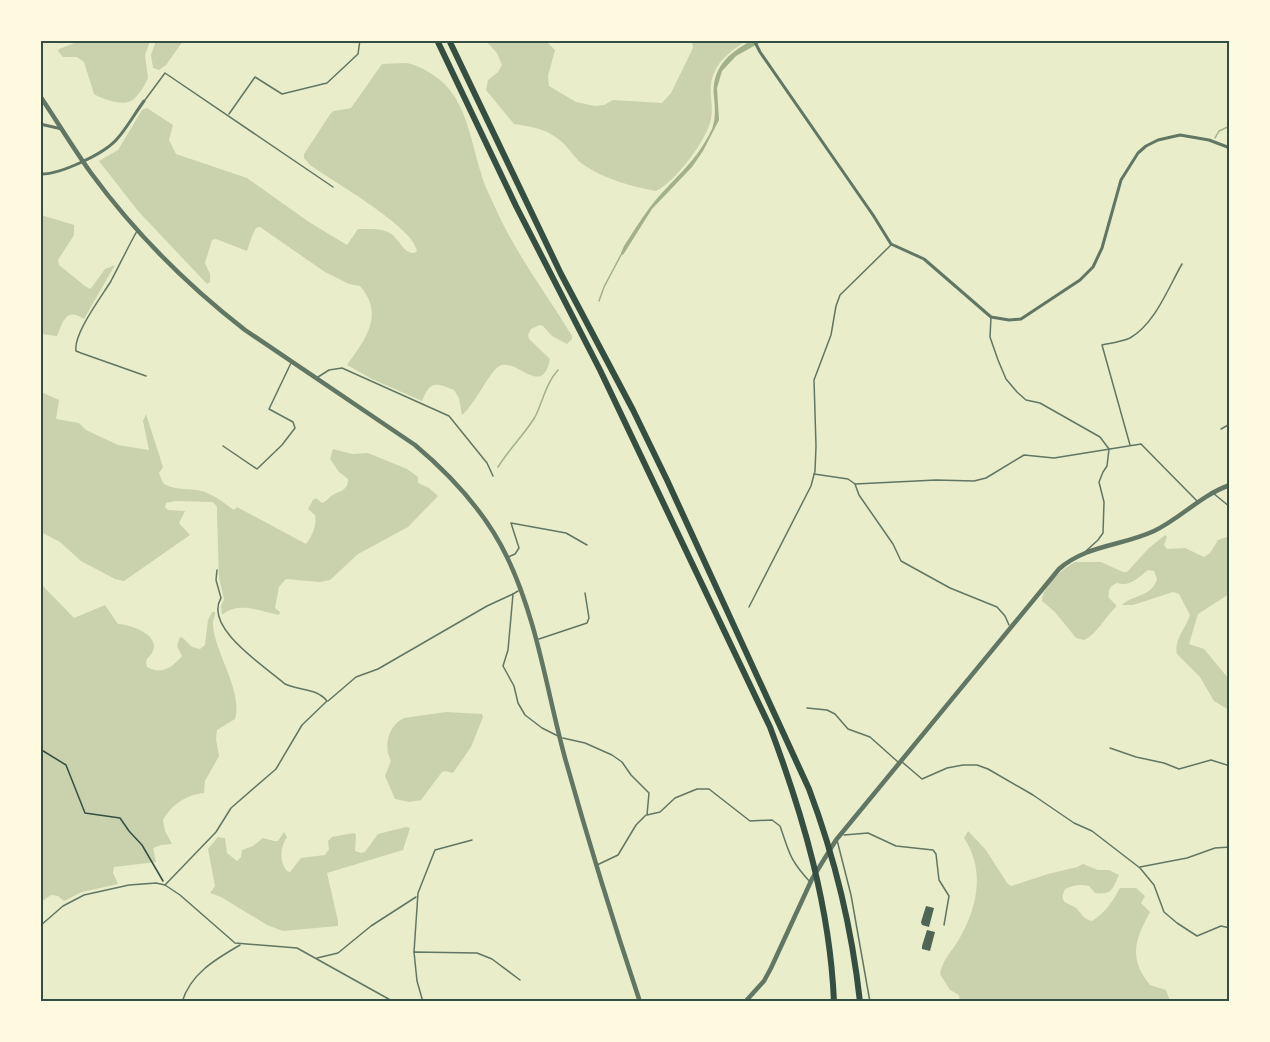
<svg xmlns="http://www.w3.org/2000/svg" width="1270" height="1042" viewBox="0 0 1270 1042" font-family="'Alegreya Sans',sans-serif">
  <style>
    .green { fill: #cad2ad }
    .water { fill: #a3b18a }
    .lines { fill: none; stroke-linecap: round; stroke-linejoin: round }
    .stream { stroke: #a3b18a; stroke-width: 1.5 }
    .building { fill: #4f6655 }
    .path { stroke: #344e41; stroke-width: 1.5 }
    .service { stroke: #617663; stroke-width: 1.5 }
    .minor { stroke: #617663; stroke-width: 3 }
    .tertiary { stroke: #617663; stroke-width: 4.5 }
    .motorway { stroke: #344e41; stroke-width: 6 }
    .neatline { fill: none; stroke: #344e41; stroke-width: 2 }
  </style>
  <rect width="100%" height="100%" fill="#e9edc9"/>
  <g class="green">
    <path d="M80,41H150L145,55L148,78C145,85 138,97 131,101C122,106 102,99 94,94L84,62L77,57H63L58,51L59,49Z"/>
    <path d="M156,41H183L166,65L159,70L153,68L151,55Z"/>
    <path d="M486,41H546L555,50L548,76L549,86L576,102L595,106L604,105L613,100L662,103L671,93L693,48L692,41H746C734,49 720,58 714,73C707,88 714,103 711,119C707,140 675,182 656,191C633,187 604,179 584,165C576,160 572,152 565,145C550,129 533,127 514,124L486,90L488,80L498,72L502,65L497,53Z"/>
    <path d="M407,63C422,66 439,77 449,89C468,112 472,145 481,173C484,185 490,196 495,207C515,253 546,293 572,336V339L567,344L552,336L543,326L540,325L531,329L528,335L529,339L550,359C543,397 519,361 502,365C491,367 476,404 462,415L459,398L454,390C435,382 430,381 422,401L372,379L347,365C365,340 385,315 360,286L349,284L325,272L260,227L256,228L252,236L247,251L216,239L212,240L205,263L210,274V282L207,284L138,211L99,161L118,150L142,110L147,108L173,125L169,140L176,154L247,178L309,222L347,245L358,229C368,229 379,228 388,232C399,237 402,253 414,253L417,251C414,227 332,181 310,165L304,158V154L331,113L334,111L351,108L382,64Z"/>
    <path d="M41,215L74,225V235L58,260L59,265L85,286L90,289L92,287L105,269L115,265L84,319C66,307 63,321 57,336L41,334Z"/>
    <path d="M41,392L59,400L56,419L79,423L86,430L118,445L149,450L143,421L146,414L163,467L159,473L163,483C176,492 191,487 205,492C217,497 224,503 234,510L237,507L306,544C312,536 317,525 315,515L308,509L313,500L316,498L322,503C325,502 328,499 330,497C339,490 348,492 348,479L339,472L330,459L333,449L352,454L368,453L407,469L418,477V483L429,488L438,496L408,527L358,554L330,580L320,582L286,579L279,587L275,608L280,612L279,615C259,611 239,601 222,615L221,606L224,599L219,578L217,514V507L213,502L175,501L166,503L165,507L168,510L185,511L179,523L190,535L124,581L115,579L81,561L60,542L41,532Z"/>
    <path d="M1165,535L1167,537L1164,545L1167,549L1185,548L1204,557L1210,553L1218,540L1229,536V594L1198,614L1189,644L1204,649L1229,679V710L1214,701L1200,677L1177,654C1174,639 1186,628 1190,615L1179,594L1173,592L1133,605H1122C1134,594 1152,597 1157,579L1154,571L1148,570C1138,578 1130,587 1117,583C1109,586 1108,591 1109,598L1116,605V607C1105,617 1097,634 1084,640L1076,638L1055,612L1042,601C1042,586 1062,569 1075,562H1101L1123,572H1127L1149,548Z"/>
    <path d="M40,583L74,618L105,605L118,624C128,624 160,634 153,651C150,658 144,658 147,667C161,675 172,668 182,656L177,646L180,637L183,638L192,647L200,649L205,645L208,620L212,612H215C216,617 212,620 213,625C215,654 243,690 235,719L217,730L216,739L219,756L205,781L204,793C186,795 172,804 163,820L165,831L172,844L161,845L153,848L156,862L114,867L113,873L118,884L82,892L64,901L58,896L51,895L41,902Z"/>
    <path d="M446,712L482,714L483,717L471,747L453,773L445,771L442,772L421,800L409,802L395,799L385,776L391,761C383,746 388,726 404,718Z"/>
    <path d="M406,827L410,828L403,850L327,873L338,921V926L283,931L267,925L221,897L210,893L215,886L208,849L218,837L225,838L227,853L237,861L241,857L242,850L253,846L263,838L274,841H278L284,832L287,837C280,847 279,862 287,871L290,872L301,858L325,855L329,849L328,841L332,837L354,833L356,835L355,851L361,853L365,852L378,834Z"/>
    <path d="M968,831L986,850L1007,883L1011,886L1048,874L1077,867L1083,864L1098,870H1109L1119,875C1112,890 1112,895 1095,893L1089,886C1080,884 1074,885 1065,889C1058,904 1068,902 1076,908C1082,914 1083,919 1092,921C1105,913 1113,901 1120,888H1136L1145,896L1141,903L1150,912C1135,940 1128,958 1150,985L1166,990L1170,1001H960L959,995L950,990L940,974C942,961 951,952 958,941C977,909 986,871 964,838Z"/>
  </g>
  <path class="water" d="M751,41H763L736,56L722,71L717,88L719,120L703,151L692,167L652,209L623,255L621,253L624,246C634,231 644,214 655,201C678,174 696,162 712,129C716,118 715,108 714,97C711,69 728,53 751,41Z"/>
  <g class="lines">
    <g class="stream">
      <path d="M1215,138L1219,131L1230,126"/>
      <path d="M599,301L604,287L622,253"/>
      <path d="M498,467C509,449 524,435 535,417C543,401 546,383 558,370"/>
    </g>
  </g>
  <g class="building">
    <path d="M926,906L934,908L929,927L922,925L921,922Z"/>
    <path d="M927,930L935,932L930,951L922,949V946Z"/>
  </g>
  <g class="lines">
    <path class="path" d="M40,749L66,765L85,813L120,818L129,831L142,845L163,881"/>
    <g class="service">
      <path d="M145,100L165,73L333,187"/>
      <path d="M229,114L255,77L282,94L327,83L358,54L360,40"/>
      <path d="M137,231C128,247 120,264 111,281C102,296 73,334 76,351L81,353L146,376"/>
      <path d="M991,317L990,337L998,360L1006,379L1017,392L1026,400L1040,403L1100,437L1109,449L1107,466L1103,472L1099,482L1104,502L1103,533L1098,540L1086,551"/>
      <path d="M318,377L329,370L342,368L449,416L487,463L493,476"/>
      <path d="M1221,429L1230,424"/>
      <path d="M1130,445L1102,345C1111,343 1121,342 1130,338C1155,324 1168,288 1182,264"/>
      <path d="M223,446L257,469L282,445L295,428L293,422L269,409L291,363"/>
      <path d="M814,474L848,479L855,484L859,495L893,544L901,561L950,588L997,607L1005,616L1009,625"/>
      <path d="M855,484L936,480L974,481L986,478L1024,455L1054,458L1141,444L1197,501"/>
      <path d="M1213,493L1230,507"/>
      <path d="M508,557L515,554L519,548L511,523L566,533L587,545"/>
      <path d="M518,591L513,594L508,650L503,666L514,686L518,703L525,715L542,728L558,736"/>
      <path d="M749,607L811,486L815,471L816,446L814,380L831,335L836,306L840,295L891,245"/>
      <path d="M539,639L587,623L589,618L585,593"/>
      <path d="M328,701L356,677L378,669L487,606L513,594"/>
      <path d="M807,708L827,710L835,714L848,729L870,737L898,762"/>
      <path d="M563,738L585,743L612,755L622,762L631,775L649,793L647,815L660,812L675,798L697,789H709L750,821L772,820L780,826C790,854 789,859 810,882"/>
      <path d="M1110,748L1136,757L1164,763L1179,769L1211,760L1230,766"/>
      <path d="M901,761L922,779L947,768L963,765H977L988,769L1033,795L1074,823L1092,831L1140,868L1154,885L1164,912L1177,923L1197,936L1221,926L1230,928"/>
      <path d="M844,835L868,833L896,846L933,850L936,854L939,880L949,896L944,925"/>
      <path d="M837,840L851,895L870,1002"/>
      <path d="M597,865L618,855L636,825L646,815"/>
      <path d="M1140,867L1187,858L1215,848L1230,847"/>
      <path d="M165,885L216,832L231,808L276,769L302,725L327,701C317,688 300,691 285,684C266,667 203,628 221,598L216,580L217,570"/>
      <path d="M40,926L63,906L84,895L129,885L156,883L165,885L180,895L235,943L297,948L394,1002"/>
      <path d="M414,952L418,893L435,850L472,840"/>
      <path d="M317,958L338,953L371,926L416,897"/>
      <path d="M182,1002C191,973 216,959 240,945"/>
      <path d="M423,1002L417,981L414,952L477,953L492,959L520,980"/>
    </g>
    <g class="minor">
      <path d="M754,40L760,52L873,215L891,244L924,259L991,317L1009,320L1021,319L1080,280L1093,267L1102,248L1121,180L1138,153L1146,146L1158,140L1180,135L1209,140L1230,148"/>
      <path d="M40,124L62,129"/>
      <path d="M40,174C59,175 104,154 117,139C127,128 135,113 144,101"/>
    </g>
    <g class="tertiary">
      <path d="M40,96C57,121 73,148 91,173C135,233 187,285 245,330L415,445C453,477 486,513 507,557C537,619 547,692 565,758C588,840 613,921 640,1002"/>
      <path d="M745,1002L764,981L771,968L812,879L836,840L1059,569C1086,545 1122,546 1154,531C1181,518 1201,495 1230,485"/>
    </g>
    <g class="motorway">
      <path d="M437,40L516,206L600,370L770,727C803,815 830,907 834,1002"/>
      <path d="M449,40L561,274L633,410L667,480L809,789C835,858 852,929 860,1002"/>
    </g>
  </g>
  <rect width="1270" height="1042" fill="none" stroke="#fefae0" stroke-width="84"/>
  <rect x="42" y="42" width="1186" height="958" class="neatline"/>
</svg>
